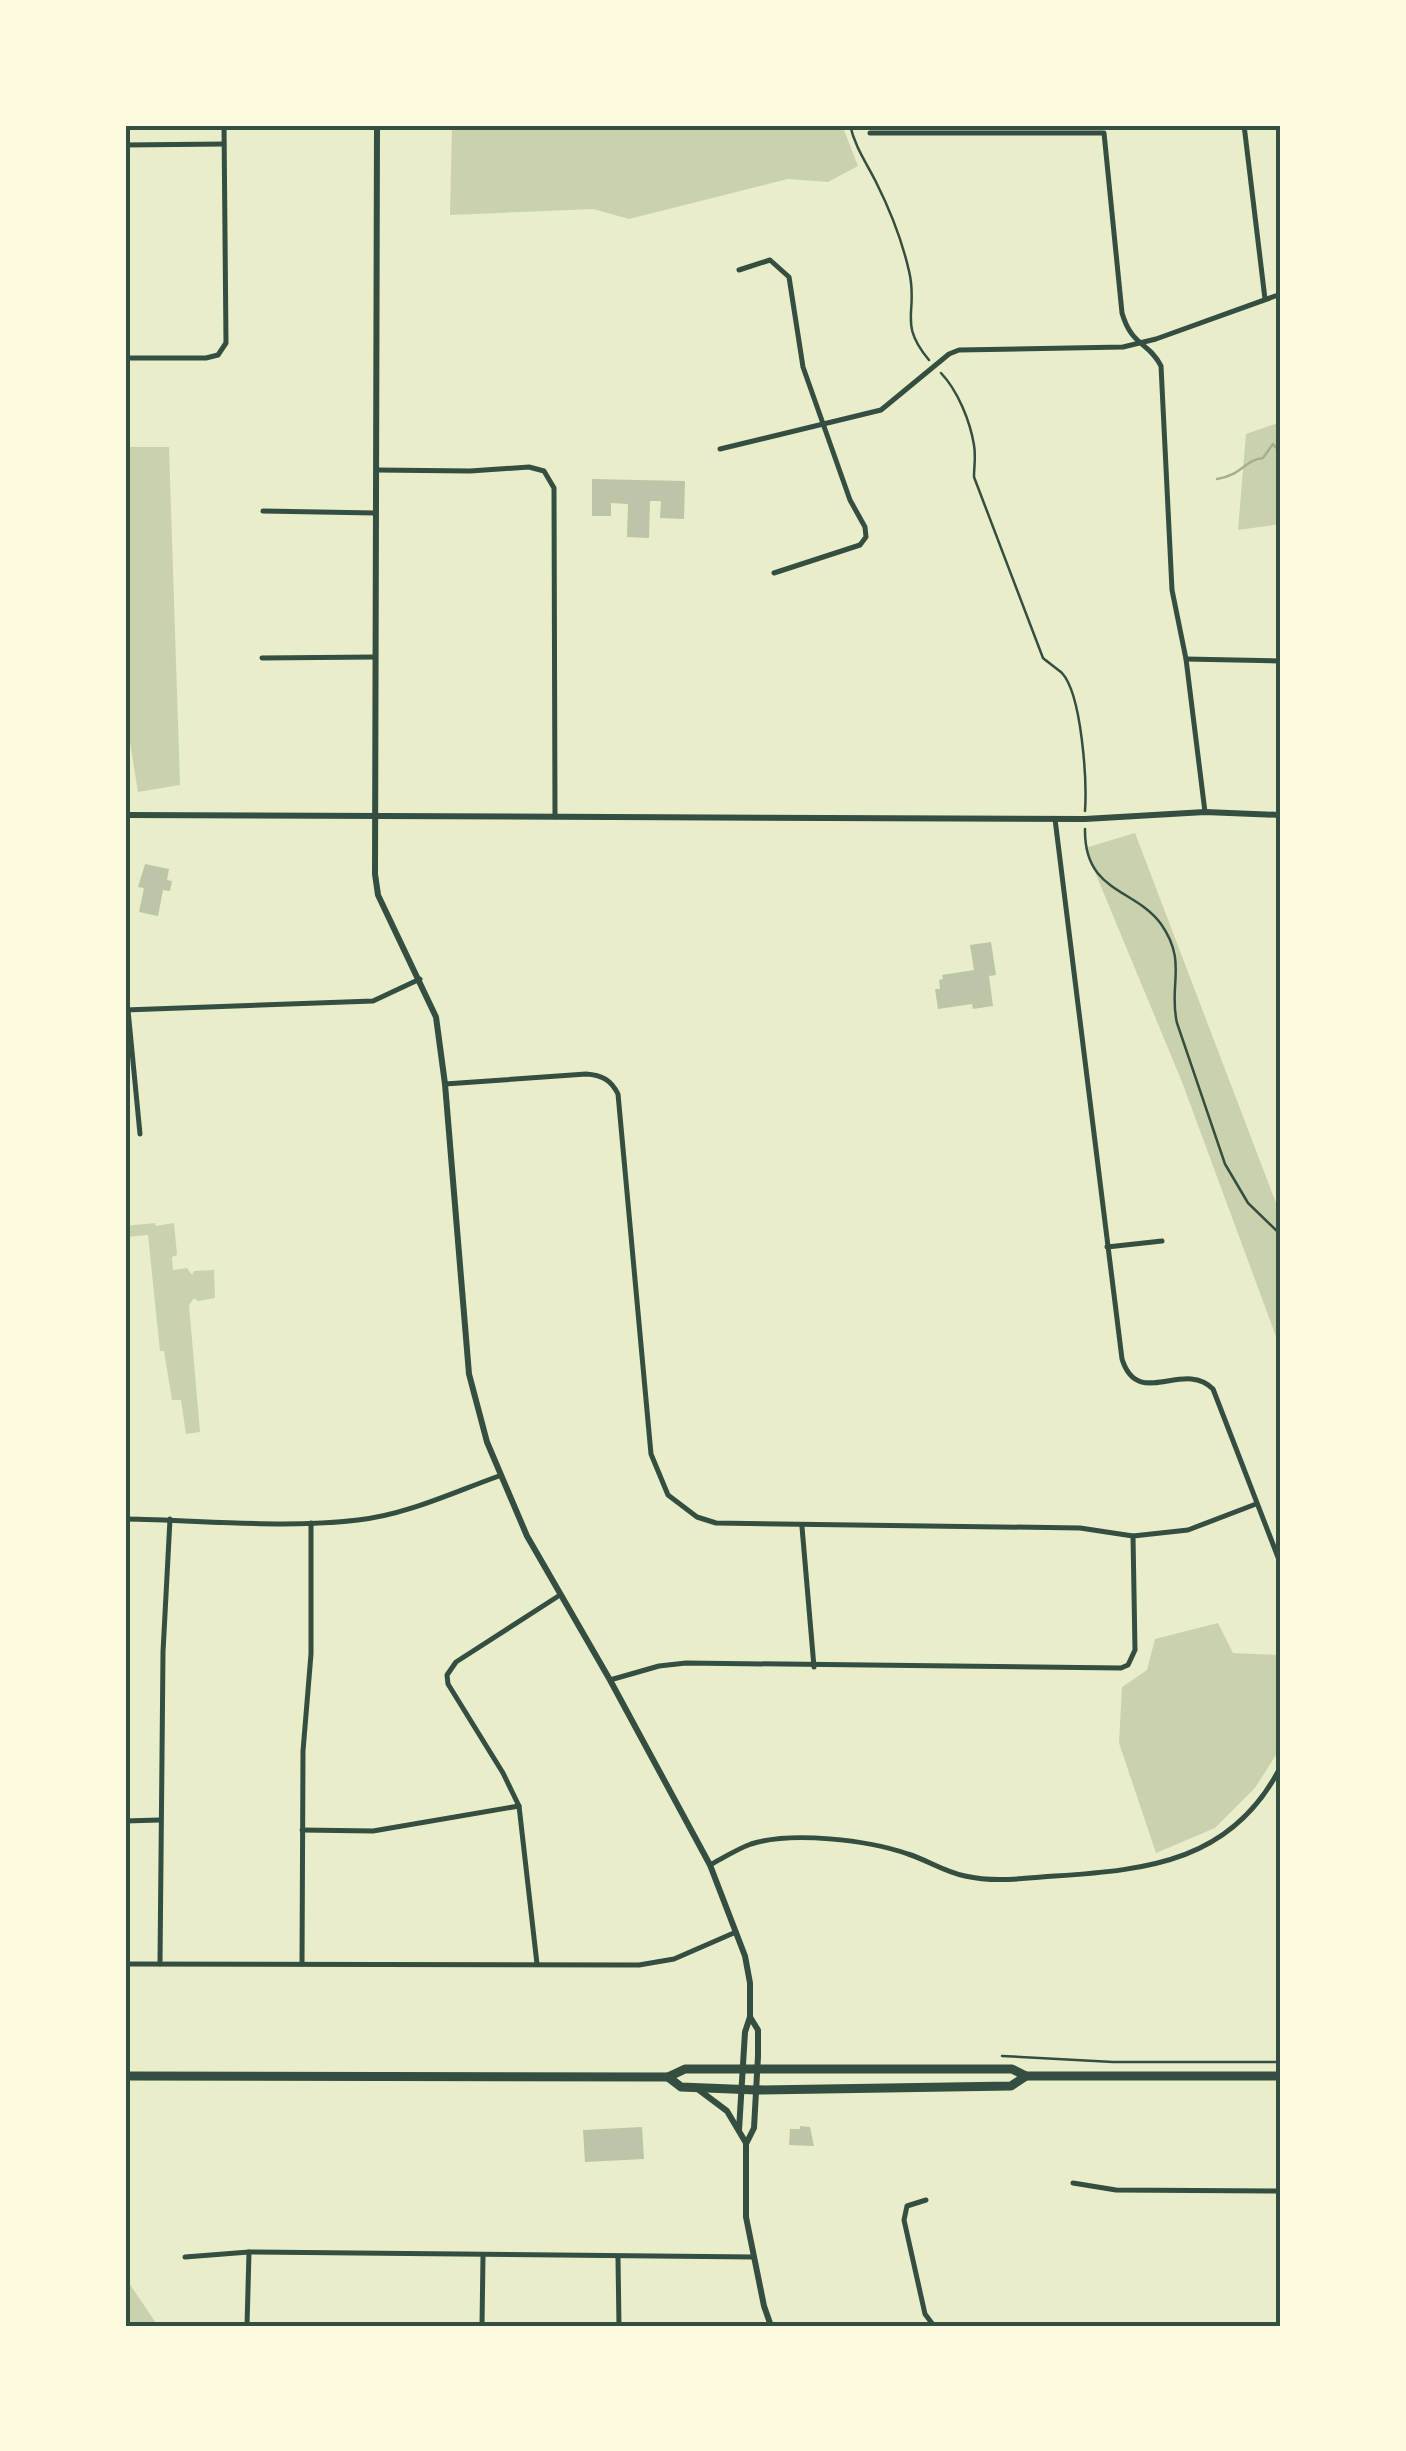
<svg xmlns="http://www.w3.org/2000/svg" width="1406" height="2451" viewBox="0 0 1406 2451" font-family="Signika,sans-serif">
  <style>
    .green { fill: #cad2ad }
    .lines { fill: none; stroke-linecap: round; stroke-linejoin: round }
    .stream { stroke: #a3b18a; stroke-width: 2.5 }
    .building { fill: #bcc5a7 }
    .path { stroke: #344e41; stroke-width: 2.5 }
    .minor { stroke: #344e41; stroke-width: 5 }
    .tertiary { stroke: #344e41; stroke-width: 6 }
    .primary { stroke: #344e41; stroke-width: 9 }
    .neatline { fill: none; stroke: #344e41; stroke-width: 4 }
  </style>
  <rect width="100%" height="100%" fill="#e9edc9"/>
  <g class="green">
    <path d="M452,125H842L858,166L828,182L788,179L629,219L593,209L450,215Z"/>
    <path d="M1281,422V524L1238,530L1246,434Z"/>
    <path d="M125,447H169L180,785L138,792L125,711Z"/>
    <path d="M1135,833L1281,1216V1350L1182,1082L1085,848Z"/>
    <path d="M155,1223L156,1226L174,1223L177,1255L172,1257L173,1270L187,1268L192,1275L194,1271L214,1270L215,1298L198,1301L194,1298L189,1305L200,1432L186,1434L181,1400H172L164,1351H160L148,1235L125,1237V1226Z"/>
    <path d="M1218,1623L1233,1653L1281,1655V1747L1255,1788L1215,1828L1156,1853L1119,1743L1122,1687L1147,1670L1155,1639Z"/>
    <path d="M125,2277L158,2326H125Z"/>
  </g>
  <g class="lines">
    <path class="stream" d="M1217,479C1240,476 1245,460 1263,458L1273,444L1281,453"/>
  </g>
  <g class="building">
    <path d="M592,479L685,481L684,519L660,518L661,501H650L649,538L627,537L628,504L611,503V516H592Z"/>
    <path d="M145,864L169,869L167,880L172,881L170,891L163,890L158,916L139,912L144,888L138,887Z"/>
    <path d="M991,942L996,975L989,976L993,1006L973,1009L972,1004L938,1009L935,989H940L939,980L943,979L942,975L974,970L970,945Z"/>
    <path d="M800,2126L810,2127L814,2146L789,2145L790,2129H800Z"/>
    <path d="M642,2127L644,2159L585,2162L583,2130Z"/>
  </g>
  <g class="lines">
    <g class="path">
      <path d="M850,125C855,147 866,162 876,182C890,210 902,240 909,271C919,312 897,322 929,360"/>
      <path d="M941,373C958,391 970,421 974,445C976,456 974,467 974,477L1043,658C1049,663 1056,668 1062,673C1082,695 1087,781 1085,811"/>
      <path d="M1085,829C1084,893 1135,888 1161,924C1188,962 1168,986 1177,1023L1225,1164L1248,1203L1281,1235"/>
      <path d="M1002,2056L1113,2062H1281"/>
    </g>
    <g class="minor">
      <path d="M1244,125L1265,299"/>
      <path d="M870,133H1104L1122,313C1132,347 1148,341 1161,366L1172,590L1186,659L1205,812"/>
      <path d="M125,145L224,144"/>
      <path d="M739,270L770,260L789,277L803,367L850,500L865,527L866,537L860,545L774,573"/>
      <path d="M125,358H206L218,355L226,343L224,125"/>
      <path d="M720,449L881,410L949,354L959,350L1123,347L1156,339L1281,294"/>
      <path d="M377,470L470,471L529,467L544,471L554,488L555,817"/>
      <path d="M263,511L375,513"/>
      <path d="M262,658L375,657"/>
      <path d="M1186,659L1281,661"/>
      <path d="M1055,819L1122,1359C1138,1410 1183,1359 1213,1389L1281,1565"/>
      <path d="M125,1010L373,1001L420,979"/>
      <path d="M128,1010L140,1134"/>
      <path d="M445,1084L586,1074C602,1075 611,1080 618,1094L651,1454L668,1495L697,1517L716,1523L1080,1528L1133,1536L1188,1530L1256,1504"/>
      <path d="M1107,1247L1162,1241"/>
      <path d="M125,1519C202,1520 282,1529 358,1520C406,1515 454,1492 499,1476"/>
      <path d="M802,1527L814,1667"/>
      <path d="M610,1680L659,1666L686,1663L1121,1668L1128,1665L1135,1650L1133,1536"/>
      <path d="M125,1821L159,1820"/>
      <path d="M302,1830L373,1831L519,1806"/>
      <path d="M710,1865C723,1858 737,1849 751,1844C791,1831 868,1840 908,1854C927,1860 945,1872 965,1876C996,1883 1024,1878 1055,1876C1149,1870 1233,1861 1281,1766"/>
      <path d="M125,1964L639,1965L674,1959L736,1932"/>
      <path d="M160,1964L163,1652L170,1519"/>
      <path d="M302,1964L303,1751L311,1654V1523"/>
      <path d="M537,1964L519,1806L503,1773L448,1684L447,1675L456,1662L560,1595"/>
      <path d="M1073,2183L1116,2190L1281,2191"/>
      <path d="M926,2200L907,2206L904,2220L925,2314L934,2326"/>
      <path d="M185,2257L249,2252L753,2257"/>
      <path d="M618,2258L619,2326"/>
      <path d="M247,2326L249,2252"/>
      <path d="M482,2326L483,2256"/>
    </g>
    <g class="tertiary">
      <path d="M377,125L375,874L378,895L436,1017L445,1084L469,1374L487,1442L527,1536L610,1680L710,1865L745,1956L750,1983V2017L745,2032L739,2130"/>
      <path d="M125,815L1085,819L1205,812L1281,815"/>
      <path d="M750,2017L758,2030V2056L754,2128L746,2144V2217L764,2306L771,2326"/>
      <path d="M699,2090L727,2111L746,2143"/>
    </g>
    <g class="primary">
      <path d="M125,2076L668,2077L685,2069H1012L1026,2076H1281"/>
      <path d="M668,2077L681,2087L756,2090L1011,2086L1026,2076"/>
    </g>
  </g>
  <rect width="1406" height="2451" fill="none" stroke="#fefae0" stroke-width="255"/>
  <rect x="128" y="128" width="1150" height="2196" class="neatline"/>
</svg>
